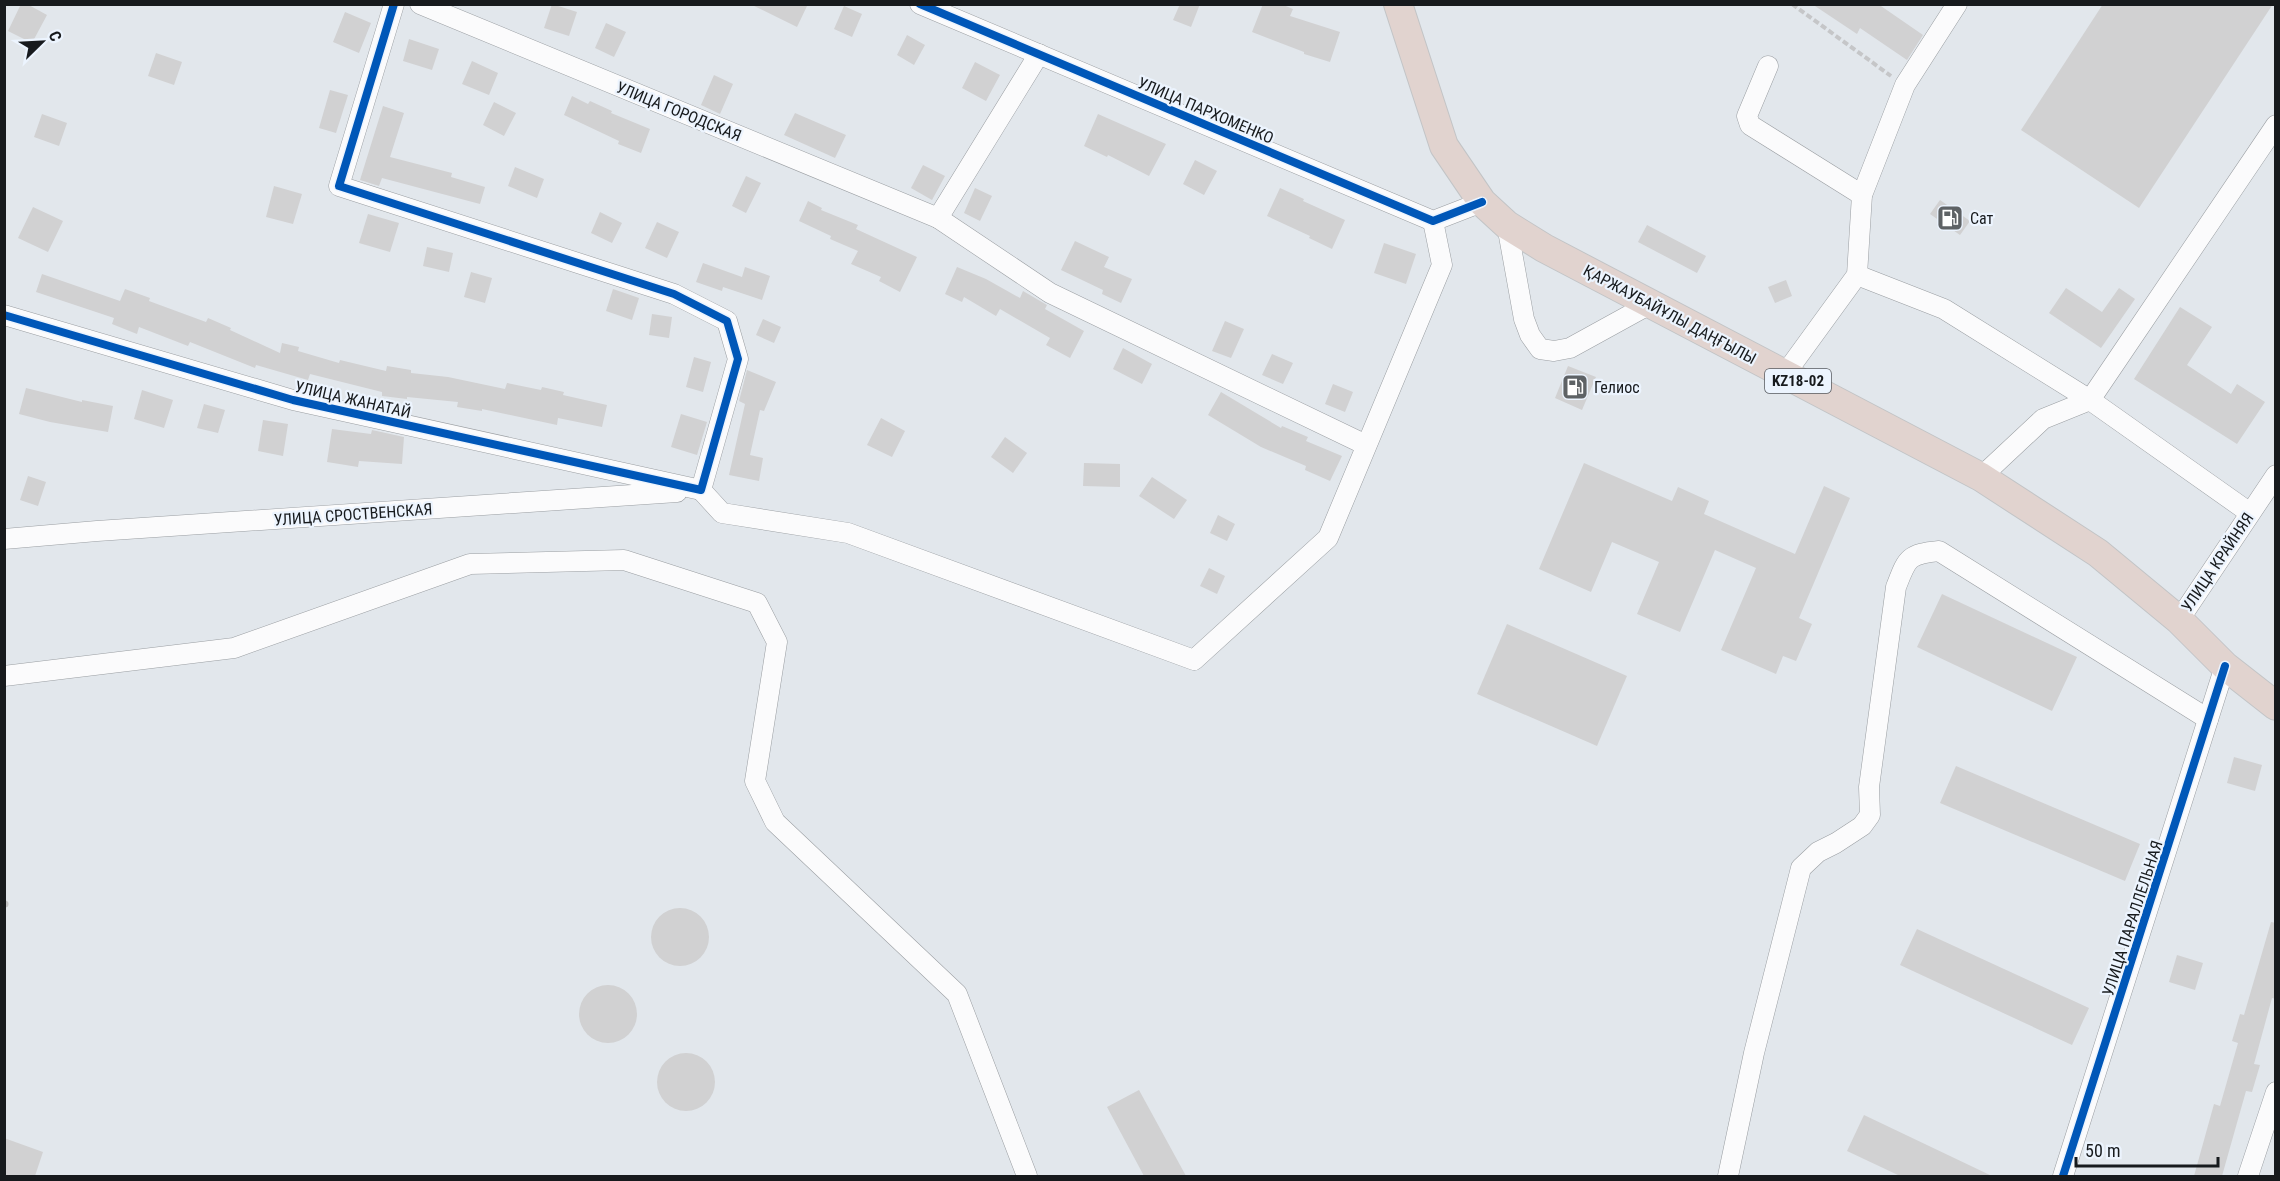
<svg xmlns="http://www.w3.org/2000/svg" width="2280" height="1181" viewBox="0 0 2280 1181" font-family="'Roboto Condensed',sans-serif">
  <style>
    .building { fill: #d1d1d2 }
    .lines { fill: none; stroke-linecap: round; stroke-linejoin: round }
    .minor-casing { stroke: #9a9ea2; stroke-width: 21 }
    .highway-casing { stroke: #c2c4c6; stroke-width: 30 }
    .path { stroke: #c5c6c8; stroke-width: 4; stroke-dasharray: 6 3; stroke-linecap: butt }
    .minor { stroke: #fbfbfc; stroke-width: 20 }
    .highway { stroke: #e1d3cf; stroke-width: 28 }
    .rail-casing { stroke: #c1c2c4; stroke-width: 7 }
    .rail { stroke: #ecf4fe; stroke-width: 4.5; stroke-dasharray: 14; stroke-linecap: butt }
    .cycleway-casing { stroke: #ecf4fe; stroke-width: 11 }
    .cycleway { stroke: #0057b8; stroke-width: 8 }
    .labels { text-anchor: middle; stroke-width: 4.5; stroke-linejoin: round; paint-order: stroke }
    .shield { fill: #ecf4fe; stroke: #575b60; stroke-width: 1.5 }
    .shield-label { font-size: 15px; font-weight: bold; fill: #171a1d }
    .street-label { font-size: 16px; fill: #171a1d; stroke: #ecf4fe }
    .poi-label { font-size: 16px; fill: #171a1d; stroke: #ecf4fe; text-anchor: start }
  </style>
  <rect width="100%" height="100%" fill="#e2e7ec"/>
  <g class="building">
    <path d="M21,4H27L47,15L32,43L8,31Z"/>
    <path d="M552,4L577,12L569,36L544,28Z"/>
    <path d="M750,4H808L797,27Z"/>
    <path d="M1180,4H1200L1191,27L1173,20Z"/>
    <path d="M1263,4H1281L1293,9L1290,16L1340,32L1330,62L1304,54V52L1252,32Z"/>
    <path d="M1812,4H1878L1923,35L1907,60L1860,28L1857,34Z"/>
    <path d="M2103,4H2273L2139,208L2021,130Z"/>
    <path d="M844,6L862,14L852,37L834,29Z"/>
    <path d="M345,12L371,23L359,53L333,42Z"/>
    <path d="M606,23L626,32L614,57L595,48Z"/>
    <path d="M907,35L925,45L914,65L897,55Z"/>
    <path d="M409,39L439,49L432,70L403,61Z"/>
    <path d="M156,53L182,62L174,85L148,76Z"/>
    <path d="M472,61L498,73L489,95L462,84Z"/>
    <path d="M975,62L1000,75L986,101L962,88Z"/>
    <path d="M714,75L733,84L720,114L701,105Z"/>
    <path d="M330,90L348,95L336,133L319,128Z"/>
    <path d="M572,96L588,104L590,101L612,111L611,113L650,129L641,153L618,144L619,141L564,115Z"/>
    <path d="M494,102L516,113L504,136L483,125Z"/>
    <path d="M383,106L404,113L390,157L452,173L451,177L485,187L480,204L382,178L379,186L360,180Z"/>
    <path d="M795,113L846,135L835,158L784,135Z"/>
    <path d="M42,114L67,123L59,146L34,137Z"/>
    <path d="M1098,114L1166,144L1149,176L1108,155L1107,157L1084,146Z"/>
    <path d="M1195,160L1217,171L1204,195L1183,184Z"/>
    <path d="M923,165L945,176L932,200L911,188Z"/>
    <path d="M515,167L544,179L537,198L508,186Z"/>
    <path d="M746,176L761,183L746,213L732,206Z"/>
    <path d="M274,186L302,194L293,224L266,217Z"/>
    <path d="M975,188L992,196L980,221L964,213Z"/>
    <path d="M1280,188L1304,199L1303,201L1345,220L1332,249L1309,238L1310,236L1267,216Z"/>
    <path d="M1940,200L1970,221L1960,235L1930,214Z"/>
    <path d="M808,201L822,208L821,210L858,225L856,229L917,257L900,292L879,281L881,277L851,264L858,251L830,239L831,236L799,221Z"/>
    <path d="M33,207L63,221L48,252L18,238Z"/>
    <path d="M600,212L622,223L612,243L591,233Z"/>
    <path d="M368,214L399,223L390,252L359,243Z"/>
    <path d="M657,222L679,232L667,258L645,248Z"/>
    <path d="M1647,225L1706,256L1697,273L1638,242Z"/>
    <path d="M1075,241L1109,257L1104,267L1132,279L1121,303L1102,294L1103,290L1061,270Z"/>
    <path d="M1384,243L1416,254L1406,284L1374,273Z"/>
    <path d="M427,247L453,253L449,272L423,266Z"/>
    <path d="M703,263L742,277L745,267L770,276L762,300L723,287L722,291L696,282Z"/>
    <path d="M957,267L986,279L1020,298L1023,291L1047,305L1045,309L1084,331L1070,358L1046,345L1050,338L1000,309L996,316L964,297L962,302L945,294Z"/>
    <path d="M471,272L492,278L485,303L464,297Z"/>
    <path d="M42,274L120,301L125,289L150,298L149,301L206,322L208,318L231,328L230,330L280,353L282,343L299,347L298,351L339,363L340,360L386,371L387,366L411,370V373L448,377L505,389L507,383L541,390L542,387L564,392L563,395L607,405L602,427L558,418L557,425L482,409V411L457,407L458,402L407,397V399L382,396V392L310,374L308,380L256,365L255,368L190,342L188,346L139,327L137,334L112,324L114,318L36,292Z"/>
    <path d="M1786,280L1792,296L1775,303L1768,287Z"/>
    <path d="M2066,288L2102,312L2119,288L2135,299L2101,348L2049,313Z"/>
    <path d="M613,289L639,298L632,320L606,311Z"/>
    <path d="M2180,307L2212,327L2187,365L2231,394L2237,384L2265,402L2237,444L2134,379Z"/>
    <path d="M652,314L672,317L669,338L649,335Z"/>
    <path d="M763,319L781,327L774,343L756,335Z"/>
    <path d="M1225,321L1244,329L1231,358L1212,351Z"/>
    <path d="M1123,348L1152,364L1142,384L1113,369Z"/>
    <path d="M1272,354L1293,363L1283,384L1262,375Z"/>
    <path d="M694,357L711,362L703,392L686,387Z"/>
    <path d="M1568,366L1596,377L1582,410L1555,398Z"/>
    <path d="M747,370L776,382L764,411L760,410L750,455L763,458L759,481L729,475L745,404L739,401Z"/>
    <path d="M1333,384L1353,392L1345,412L1325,404Z"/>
    <path d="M26,388L82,402V400L113,406L108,432L50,422L19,414Z"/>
    <path d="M142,390L173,400L164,428L134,419Z"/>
    <path d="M1221,392L1281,428L1282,426L1308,437L1306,441L1342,456L1330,481L1305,470L1306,466L1261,447L1208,415Z"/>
    <path d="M204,404L225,410L218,433L197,428Z"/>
    <path d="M681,414L707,422L697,455L671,447Z"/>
    <path d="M881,418L905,431L892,457L867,445Z"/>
    <path d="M263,420L288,424L283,456L258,451Z"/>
    <path d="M332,429L371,434L372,430L404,437L402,464L359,461L358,467L327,462Z"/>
    <path d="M1005,437L1027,453L1013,473L991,457Z"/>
    <path d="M1084,463L1120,464V487L1083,486Z"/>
    <path d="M1584,463L1672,501L1678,487L1709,501L1704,514L1795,554L1824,486L1850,498L1799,618L1812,624L1796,661L1783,656L1776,674L1721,650L1756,568L1715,550L1680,632L1637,614L1659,562L1612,542L1591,592L1539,569Z"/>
    <path d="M28,476L46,482L38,506L20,500Z"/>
    <path d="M1152,477L1187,500L1174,519L1139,496Z"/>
    <path d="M1218,515L1235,524L1227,541L1210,533Z"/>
    <path d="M1209,568L1225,576L1217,594L1200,586Z"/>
    <path d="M1942,594L2077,657L2052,711L1917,647Z"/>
    <path d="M1507,624L1627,676L1597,746L1477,694Z"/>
    <path d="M2234,757L2262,765L2255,791L2227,783Z"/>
    <path d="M1956,766L2140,844L2125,881L1940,803Z"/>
    <circle cx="680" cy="937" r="29"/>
    <path d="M2271,922L2276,923V999L2272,998L2254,1064L2260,1065L2252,1092L2246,1091L2222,1176H2194L2214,1104L2220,1106L2238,1043L2232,1041L2240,1014L2244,1015Z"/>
    <path d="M1917,929L2089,1008L2072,1045L1900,965Z"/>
    <path d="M2177,955L2203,963L2195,990L2169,982Z"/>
    <circle cx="608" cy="1014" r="29"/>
    <circle cx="686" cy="1082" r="29"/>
    <path d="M1139,1090L1186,1176H1144L1107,1107Z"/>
    <path d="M1864,1115L1992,1176H1900L1847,1151Z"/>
    <path d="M4,1138L43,1152L35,1176H4Z"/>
  </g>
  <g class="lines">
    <defs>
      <g id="minor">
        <path d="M394,4L339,186L674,294L727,321L738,359L701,490"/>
        <path d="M420,4L938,218L1050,293L1366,445"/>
        <path d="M920,4L1433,221L1482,202"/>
        <path d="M1768,66L1747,116L1750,125L1862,195"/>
        <path d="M938,218L1039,54"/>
        <path d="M1507,225L1524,319L1530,335L1540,349L1554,351L1570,348L1650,304"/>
        <path d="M1857,275L1944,309L2090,400L2250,513"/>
        <path d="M4,315L293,400L701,490"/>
        <path d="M1785,374L1857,275L1862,195L1905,85L1957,4"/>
        <path d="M1981,477L2043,419L2090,400L2276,125"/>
        <path d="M701,490L722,513L848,533L1194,660L1328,538L1442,265L1433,221"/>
        <path d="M4,539L97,531L677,492"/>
        <path d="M2179,620L2276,475"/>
        <path d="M4,676L234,648L470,564L624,560L757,603L777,642L755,781L775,822L957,994L1027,1176"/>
        <path d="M1728,1176L1754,1053L1801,868L1818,852L1836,843L1862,826L1870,815L1869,787L1896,587C1907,559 1907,554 1939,551L2208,719"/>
        <path d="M2063,1176L2225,666"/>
        <path d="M2248,1176L2276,1092"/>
      </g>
      <path id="highway" d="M1398,4L1444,146L1482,202L1507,225L1544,248L1981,477L2098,553L2179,620L2225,666L2276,706"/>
    </defs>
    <use href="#minor" class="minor-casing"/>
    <use href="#highway" class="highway-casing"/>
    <path class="path" d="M1792,4L1891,76"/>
    <use href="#minor" class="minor"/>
    <use href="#highway" class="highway"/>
    <defs>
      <path id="rail" d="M4,904H5"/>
    </defs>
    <use href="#rail" class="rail-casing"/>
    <use href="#rail" class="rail"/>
    <defs>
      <g id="cycleway">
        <path d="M920,4L1433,221L1482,202"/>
        <path d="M4,315L293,400L701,490L738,359L727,321L674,294L339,186L394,4"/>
        <path d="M2063,1176L2225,666"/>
      </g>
    </defs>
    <use href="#cycleway" class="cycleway-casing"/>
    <use href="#cycleway" class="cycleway"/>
  </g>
  <defs>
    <symbol id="fuel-square" viewBox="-11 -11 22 22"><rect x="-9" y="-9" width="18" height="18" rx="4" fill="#5e6265" stroke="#ecf4fe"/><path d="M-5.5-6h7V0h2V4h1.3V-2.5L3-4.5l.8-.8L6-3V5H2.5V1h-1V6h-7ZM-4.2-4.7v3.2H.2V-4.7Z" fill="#fff"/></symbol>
  </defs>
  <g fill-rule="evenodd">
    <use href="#fuel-square" x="1935" y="203" width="30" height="30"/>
    <use href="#fuel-square" x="1560" y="372" width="30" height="30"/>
  </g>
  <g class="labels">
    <rect class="shield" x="1765" y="369" width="66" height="24" rx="4.5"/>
    <g class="shield-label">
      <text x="1798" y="386">KZ18-02</text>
    </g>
    <g class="street-label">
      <text transform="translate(1206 110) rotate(23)" y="6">УЛИЦА ПАРХОМЕНКО</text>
      <text transform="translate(679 111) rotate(22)" y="6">УЛИЦА ГОРОДСКАЯ</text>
      <text transform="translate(1670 314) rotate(28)" y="6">ҚАРЖАУБАЙҰЛЫ ДАҢҒЫЛЫ</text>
      <text transform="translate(353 399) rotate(13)" y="6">УЛИЦА ЖАНАТАЙ</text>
      <text transform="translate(353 514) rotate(-4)" y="6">УЛИЦА СРОСТВЕНСКАЯ</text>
      <text transform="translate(2217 562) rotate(-56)" y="6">УЛИЦА КРАЙНЯЯ</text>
      <text transform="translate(2132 918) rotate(-72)" y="6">УЛИЦА ПАРАЛЛЕЛЬНАЯ</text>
    </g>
    <g class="poi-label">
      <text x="1970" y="224">Сат</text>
      <text x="1594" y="393">Гелиос</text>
    </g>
  </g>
  <rect width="2280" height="1181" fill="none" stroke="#171a1d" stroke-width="12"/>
  <g transform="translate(42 42) rotate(66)" stroke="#ecf4fe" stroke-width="4.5" paint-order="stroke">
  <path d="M0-4.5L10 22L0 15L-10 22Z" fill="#171a1d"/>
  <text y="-9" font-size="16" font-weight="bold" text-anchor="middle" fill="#171a1d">С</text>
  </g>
  <path d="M2076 1157v9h142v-9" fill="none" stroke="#171a1d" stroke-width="3"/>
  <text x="2085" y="1157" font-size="18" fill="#171a1d" stroke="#ecf4fe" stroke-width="4.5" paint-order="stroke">50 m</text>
</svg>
